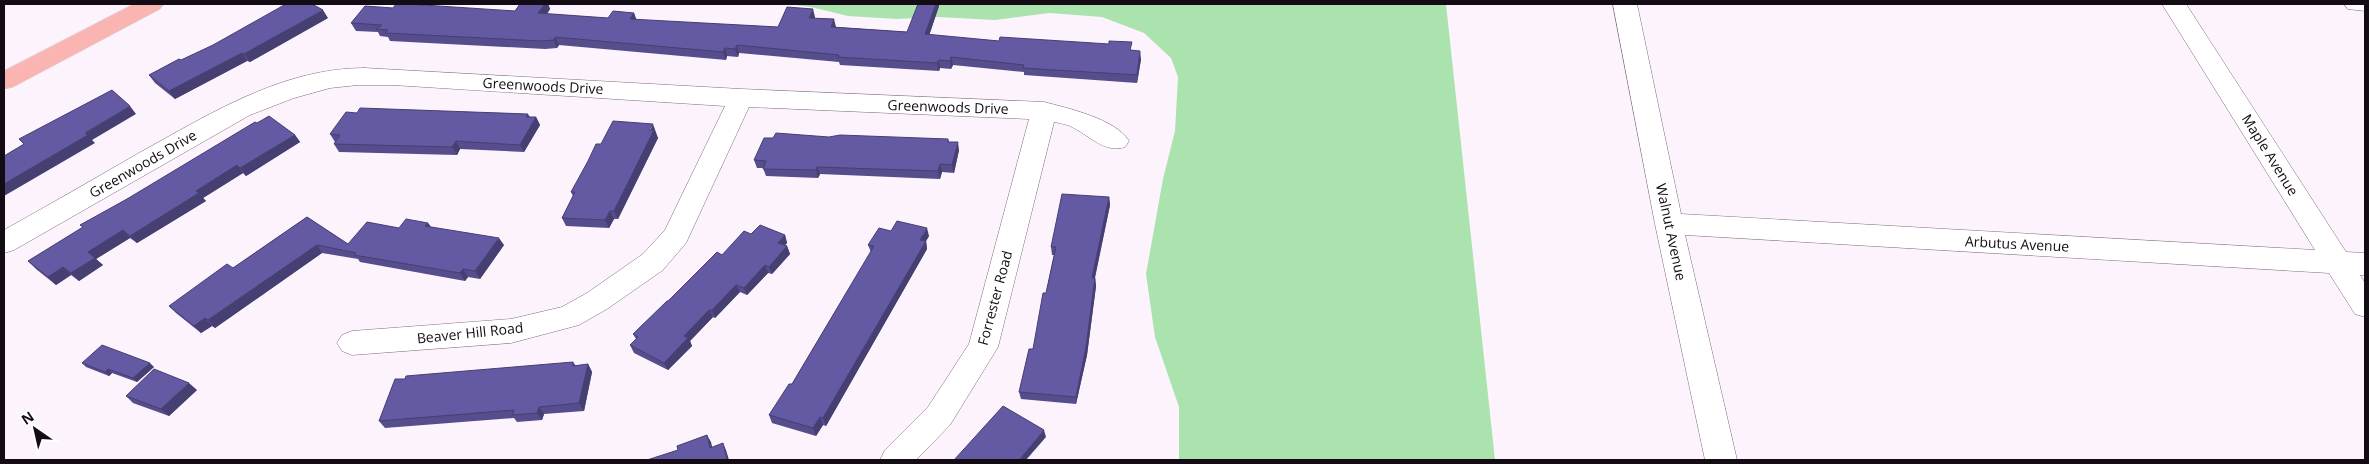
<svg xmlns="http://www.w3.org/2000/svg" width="2369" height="464" viewBox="0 0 2369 464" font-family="'Open Sans',sans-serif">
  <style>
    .green { fill: #abe3af }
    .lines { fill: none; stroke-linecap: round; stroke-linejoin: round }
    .minor-casing { stroke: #7f697e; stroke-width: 1 }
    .major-casing { stroke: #d5d3d5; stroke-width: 1 }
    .minor { fill: #fff; fill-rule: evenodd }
    .major { fill: #fab5b3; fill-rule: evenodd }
    .wall { fill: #554d8c }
    .shaded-wall { fill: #453f72 }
    .building { fill: #635aa3; stroke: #453f72 }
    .labels { text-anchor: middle; stroke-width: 4; stroke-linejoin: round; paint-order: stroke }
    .street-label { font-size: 14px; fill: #140c14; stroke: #fff }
  </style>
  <rect width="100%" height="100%" fill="#fdf3fc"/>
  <path class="green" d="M787,4H1446L1495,460H1179V407L1155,337L1146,274L1163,179L1175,131L1178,77L1171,58L1144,33L1102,17L1050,13L995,20L938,17L897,19L848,16L811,7Z"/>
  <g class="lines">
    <defs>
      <g id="minor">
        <path d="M1613,4H1637L1681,214L2315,250L2162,4H2186L2346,252L2365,253V275H2360L2365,283V317L2355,314L2329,273L1685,235L1737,460H1705L1655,224Z"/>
        <path d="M2344,4H2365V11L2348,9Z"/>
        <path d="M364,68L741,89L1044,102C1067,108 1116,119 1129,141L1125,147C1104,154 1088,134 1070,126C1065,124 1059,123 1054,122L998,347L950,425L916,460H880L885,450L928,407L969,344L1029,119L749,107L686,243L663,270L607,309L579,325L511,343L352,355L342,351L337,343L342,335L352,331L511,319L562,307L587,293L643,254L665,230L725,106L393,85H358L330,88L294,98L250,115L14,250L4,253V230C49,205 94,179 139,153C208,115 282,68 364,68Z"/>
      </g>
      <path id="major" d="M134,4H164L160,9L13,87L4,89V71Z"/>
    </defs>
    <use href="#minor" class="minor-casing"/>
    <use href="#major" class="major-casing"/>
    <use href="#minor" class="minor"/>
    <use href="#major" class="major"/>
  </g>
  <g class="wall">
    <path d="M520,4H548L550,9L547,14L608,18L634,13L636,20L778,27L815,17V18L836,27L907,32L939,6L929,35L999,41L1132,50L1141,59L1137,83L1024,75V72L953,65L951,69L940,68L939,71L840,65L839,62L739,53L738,57L727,56L726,60L559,45L557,48L545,49L390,41L388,37L380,36L378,32L356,31L351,23L393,8L515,11Z"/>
    <path d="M328,18L250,62L247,61L175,99L155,83L149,75L181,60Z"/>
    <path d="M357,113L528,114L530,117H536L540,125L524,152L460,149L457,155L339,152L334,144L335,142L330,134Z"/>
    <path d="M656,132L655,133L658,138L618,219H614L609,228L566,226L562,218L573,196L571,192L601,144Z"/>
    <path d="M295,135L300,142L246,176L243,173L203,198L206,201L137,243L130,238L96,259L103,265L79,281L71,275L56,285L36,269L28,261L83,228L127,199Z"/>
    <path d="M829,137L948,139L949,142L959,150L954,173L942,172L940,179L820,174L818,178L766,176L763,168H757L754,160L773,138Z"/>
    <path d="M1109,197L1110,205L1095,278L1096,286L1087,355L1076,404L1021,399L1019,392L1033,349L1046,293L1054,255H1052L1051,247Z"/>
    <path d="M307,217L348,244L399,228L428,223L431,227L504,245L480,279L468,277L465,281L360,262L358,259L322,253L215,328L212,326L201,333L176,313L169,306L233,268Z"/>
    <path d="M891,231L929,236L926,241L927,249L826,426L823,425L816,436L772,423L769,415L792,384L871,252L868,245Z"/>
    <path d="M751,234L785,235L787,243L785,245L787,246L790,254L772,274L768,273L747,295L740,292L715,318L713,317L690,341L692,346L668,370L634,353L630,345L636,339L633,334L668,301L722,255Z"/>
    <path d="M573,362L576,366L588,364L592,372L584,411L544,414L542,420L517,422L514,418L385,428L379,421Z"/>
    <path d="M82,363L154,367L137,382L112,373L109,376L86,367Z"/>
    <path d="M197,390L169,416L133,403L126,396Z"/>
  </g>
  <g class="shaded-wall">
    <path d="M545,4H548L550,9L542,21L538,13Z"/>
    <path d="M936,4H939V6L927,42L925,34Z"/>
    <path d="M813,9L815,17L811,26L809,18Z"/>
    <path d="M323,10L328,18L250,62L244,54Z"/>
    <path d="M634,13L637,21L630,19Z"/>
    <path d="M834,19L836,27H831Z"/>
    <path d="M555,37L559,45L557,48L554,40Z"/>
    <path d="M737,45L739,53L738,57L735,49Z"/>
    <path d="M725,48L727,56L726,60L723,52Z"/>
    <path d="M1140,51L1141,59L1137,83V75Z"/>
    <path d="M242,53L247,61L175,99L169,91Z"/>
    <path d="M951,57L953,65L951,69L950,61Z"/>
    <path d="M939,60L940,68L939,71L937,63Z"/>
    <path d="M130,106L136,114L92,140L95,143L4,196V184L85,133Z"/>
    <path d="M536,117L540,125L524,152L520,145Z"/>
    <path d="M653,124L658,138L618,219L614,211Z"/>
    <path d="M295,135L300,142L246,176L240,168Z"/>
    <path d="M456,141L460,149L457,155L452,147Z"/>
    <path d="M958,142L959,150L954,173L952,165Z"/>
    <path d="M940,164L942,172L940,179L938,171Z"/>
    <path d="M237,165L243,173L203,198L206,201L137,243L130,236L196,191Z"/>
    <path d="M817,167L820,174L818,178L816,170Z"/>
    <path d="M1109,197L1110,205L1093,286L1092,278Z"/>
    <path d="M610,211L614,219L609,228L605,220Z"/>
    <path d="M428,223L433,230L425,226Z"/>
    <path d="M927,228L929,236L926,241L927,249L826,426L823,418Z"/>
    <path d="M123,230L130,238L96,259L103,265L79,281L71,273L88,252Z"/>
    <path d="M785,235L787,243L780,250L778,243Z"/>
    <path d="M499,238L504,245L480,279L475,271Z"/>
    <path d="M317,245L322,253L215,328L208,320Z"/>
    <path d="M787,246L790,254L772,274L769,267Z"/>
    <path d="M765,265L768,273L747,295L744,288Z"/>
    <path d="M63,267L71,275L56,285L48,277Z"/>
    <path d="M463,269L468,277L465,281L460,273Z"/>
    <path d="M1095,278L1096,286L1087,355L1076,404V397Z"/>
    <path d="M736,285L740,292L715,318L712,310Z"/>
    <path d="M709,310L713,317L690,341L692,346L668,370L664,363L684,336Z"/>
    <path d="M205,318L212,326L201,333L194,326Z"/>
    <path d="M150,363L154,367L137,382L133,378Z"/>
    <path d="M588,364L592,372L584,411L579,403Z"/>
    <path d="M108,369L112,373L109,376L105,372Z"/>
    <path d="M189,383L197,390L169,416L161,409Z"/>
    <path d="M539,407L544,414L542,420L537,413Z"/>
    <path d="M820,417L823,425L816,436L813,428Z"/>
    <path d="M1044,430L1046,437L1026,460H1019Z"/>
    <path d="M707,435L711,442L714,455L710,448Z"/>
    <path d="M723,443L726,450L729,460H727Z"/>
  </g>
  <g class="building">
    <path d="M286,4H312L323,10L244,54L242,53L169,91L149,75L179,59L181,60L213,45Z"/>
    <path d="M396,4H408L515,11L520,4H545L538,13L608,18L613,11L634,13L630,19L778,27L787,7L813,9L809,18L834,19L831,27L907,32L918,4H936L925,34L999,41L1000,37L1109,44V41L1132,42L1130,50L1140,51L1137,75L1023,68L1024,65L951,57L950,61L939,60L937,63L838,57L839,55L737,45L735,49L725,48L723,52L555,37L554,40L541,41L385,33L388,30L376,29L382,25L351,23L365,6L393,8Z"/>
    <path d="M112,90L130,106L85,133L88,135L4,184V156L24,144L19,139Z"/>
    <path d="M360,108L528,114L526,117H536L520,145L456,141L452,147L334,144L340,135L330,134L346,112L357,113Z"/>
    <path d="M269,116L295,135L240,168L237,165L196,191L199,193L130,236L123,230L88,252L95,258L71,273L63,267L48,277L28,261L83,227L80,225L127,199L255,122L257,123Z"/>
    <path d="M613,121L653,124L649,130H654L614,211H610L605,220L562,218L575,192H571L588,161L596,144H601Z"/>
    <path d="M776,133L829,137L840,135L948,139V142H958L952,165L940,164L938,171L817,167L816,170L763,169L766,161L754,160L764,138H773Z"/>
    <path d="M1062,194L1109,197L1092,278H1095L1086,347L1076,397L1019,392L1029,349H1033L1043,293H1046L1056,247H1051Z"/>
    <path d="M307,217L348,244L367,222L399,228L406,219L428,223L425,226L499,238L475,271L463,269L460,273L354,255L356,253L317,245L208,320L205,318L194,326L169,306L227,264L233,268Z"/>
    <path d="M897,221L927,228L920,240L926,241L823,418L820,417L813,428L769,415L789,384H792L874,246L868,245L879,228L891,231Z"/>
    <path d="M760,225L785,235L778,243L787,246L769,267L765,265L744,288L736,285L712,310H709L684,336L688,338L664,363L630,345L638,337L633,334L667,301H668L717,252L722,255L744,231L751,234Z"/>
    <path d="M102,345L150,363L133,378L108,369L105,372L82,363Z"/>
    <path d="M573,362V366L588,364L579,403L539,407L537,413L512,415L514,410L379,421L395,379H405L406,376Z"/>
    <path d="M154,369L189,383L161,409L126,396Z"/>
    <path d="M1003,406L1044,430L1019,460H954Z"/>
    <path d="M707,435L710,448L723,443L727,460H647L678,450L677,446Z"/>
  </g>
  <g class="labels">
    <g class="street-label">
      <text transform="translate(543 86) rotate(3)" y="5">Greenwoods Drive</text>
      <text transform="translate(948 107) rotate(2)" y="5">Greenwoods Drive</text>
      <text transform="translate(2270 155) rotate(58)" y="5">Maple Avenue</text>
      <text transform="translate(143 164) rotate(-30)" y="5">Greenwoods Drive</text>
      <text transform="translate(1671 232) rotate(78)" y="5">Walnut Avenue</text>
      <text transform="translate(2017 244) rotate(3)" y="5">Arbutus Avenue</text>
      <text transform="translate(995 298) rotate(-75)" y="5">Forrester Road</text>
      <text transform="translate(470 333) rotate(-6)" y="5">Beaver Hill Road</text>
    </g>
  </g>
  <rect width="2369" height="464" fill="none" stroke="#140c14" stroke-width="10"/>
  <g transform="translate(35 429) rotate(326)" stroke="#ffffff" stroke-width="4" paint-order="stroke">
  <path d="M0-4L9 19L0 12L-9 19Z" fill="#140c14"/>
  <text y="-8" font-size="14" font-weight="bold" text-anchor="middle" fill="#140c14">N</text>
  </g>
</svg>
